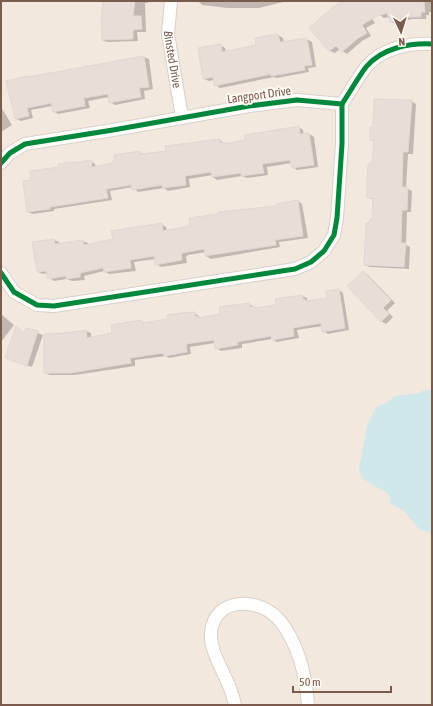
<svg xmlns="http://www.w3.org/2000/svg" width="433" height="706" viewBox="0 0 433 706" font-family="'Asap Condensed',sans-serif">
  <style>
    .residential { fill: #f2e8de }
    .water { fill: #d0e8ea }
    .shadow { fill: #0003 }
    .building { fill: #e6ded7; stroke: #e2d8d2 }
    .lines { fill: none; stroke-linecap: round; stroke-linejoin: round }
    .street-casing { stroke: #d7d1cb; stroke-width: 14 }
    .street { stroke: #fefefd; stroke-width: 12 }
    .cycleway-casing { stroke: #fffaf3; stroke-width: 8 }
    .cycleway { stroke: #00873e; stroke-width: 5 }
    .labels { text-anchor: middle; stroke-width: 4; stroke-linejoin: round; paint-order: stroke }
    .street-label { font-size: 12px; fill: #7a5c4d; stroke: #fffaf3 }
  </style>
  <rect width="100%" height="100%" fill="#f9f5f0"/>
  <rect class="residential" x="1" y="1" width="431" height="704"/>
  <path class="water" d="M432,389V536L428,531H423L419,529L404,511L390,503V497L386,492L374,486L362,478L359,469L367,426L376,407L386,403L395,396L419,393L422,391Z"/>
  <g class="shadow">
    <path d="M104,1H149L148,3H145L146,32H137L138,41L107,42L102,40Z"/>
    <path d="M198,1H287L259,8H227L202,5Z"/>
    <path d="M344,1H361L375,23L366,28L371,36L362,41L347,54L340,49L335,53L330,51L310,28Z"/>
    <path d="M375,1H432V12H429V15H426V19H412L395,24L390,21L389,17L384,18L380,15Z"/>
    <path d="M278,35L283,38L284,43L307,39L312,42L316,67L308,68L309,72L277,78L274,77L220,88L215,85L214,80L209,81L204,79L220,45L225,48L226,52L257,46Z"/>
    <path d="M144,57L149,59L153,89L144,91L145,99L115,105L110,102L109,97L88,101L90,108L58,114L53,111L52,106L31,110L33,118L21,121L16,119L30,78Z"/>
    <path d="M411,101L416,104L413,154H408L406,188L412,191L411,212H407L406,245L410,247L409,269L370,267L365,265L373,221L374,200L368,197L373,164L375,142L371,139Z"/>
    <path d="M1,107L12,125L1,132Z"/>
    <path d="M299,127L303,130L304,135L309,134L314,137L318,167L297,170L293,167L292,163L267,167L268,175L247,178L242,176L217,180L213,177L212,175L189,179L190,187L168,191L164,188L138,192L133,187L110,191L112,200L54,209V211L33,214L28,212L32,181L60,168L90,161L95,164L96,167L114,163L140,152L145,155L167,151L219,140L226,144L247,141Z"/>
    <path d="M298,201L302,204L308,238L279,242L280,247L211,259L206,256V252L188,255L186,257L187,263L161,267L156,264L155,259L134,262L136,271L109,274L104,271L84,276L85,280L72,281L67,279L54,281L49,278L48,273L43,274L38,272L54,240L59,242V244L83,241L88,243V245L114,240L161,224L166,227L167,231L191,227Z"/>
    <path d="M364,272L368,275L395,303L387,311L393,317L386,324L381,321Z"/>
    <path d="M339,290L343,293L349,330L328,334L323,331V326L297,330L299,338L277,342L272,339L242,344V348L221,351L216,348L215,343L190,347L191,354L169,358L166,356L135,360V366L75,375H50L45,373L64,334L86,331L91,333V338L113,334L142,322L146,324L169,320L194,313L199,316L200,318L221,315L249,304L258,309L277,306L302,296L307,298V302L328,299Z"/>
    <path d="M1,314L14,325L1,342Z"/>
    <path d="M16,327L25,334L27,329L43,335L32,367L6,358Z"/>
  </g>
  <g class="building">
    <path d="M103,1H135L133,16H141L142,29L133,30V39L102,40L101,21Z"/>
    <path d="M342,1H424L425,12H421V17H406L390,22L387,13L375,17L362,25L367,33L357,39L342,52L336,46L329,51L309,28L333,7Z"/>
    <path d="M278,34L280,42L307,38L312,65L304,66L305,70L271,76V74L214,86L213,77L203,79L198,48L221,44L222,52L256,45L255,38Z"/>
    <path d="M144,56L149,87L139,88L141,97L109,103L108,94L84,98L85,106L53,112L51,103L27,108L29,116L15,119L6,81L27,76L28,77Z"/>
    <path d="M374,99L412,100L408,152H403L402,187H408L407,210H402L401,243H406L404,267L364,265L366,223H369L370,219L372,220L373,198H367V180L368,165H370V163H372L374,140H370V127H373Z"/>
    <path d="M299,126L300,134L309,133L314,165L292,168L290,160L262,164L264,173L241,176V173L212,177L211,172L185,176L186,185L163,188L162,185L132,190L131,185L106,189L108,198L50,207V209L27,212L23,181L31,180L30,171L59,167L58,164L72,162L73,163L91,160L92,167L113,163V161H114V155L140,151L141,154L166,151L165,146L220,139V143L224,142V144L245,140V135Z"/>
    <path d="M298,200L303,236L275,240L276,245L205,256L204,249L183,253L181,254L182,260L155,265L154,256L130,260L131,268L104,272L103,268L80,273V277L66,279V276L48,279L46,271L37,272L32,242L54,239L55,244L83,240L84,245L113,239L111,231L162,223L163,231L190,226L189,218L218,214V212L276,206V204Z"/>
    <path d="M363,271L391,300L383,308L389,314L381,322L347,286Z"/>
    <path d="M339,289L345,328L322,332L321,323L293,328L294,336L272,340L271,336L237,342L238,345L215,349L214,340L186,344L187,352L164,356L163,353L130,358L131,363L70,373H44V334L64,333L86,330L87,338L112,333L111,325L142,320V323L168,319L167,315L181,313L195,312V317L198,316V318L220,314L219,307L249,303L250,307L254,306L255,308L276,305L275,299L302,295L303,299H305V301L327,298L326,291Z"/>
    <path d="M16,326L24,333L26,328L38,331L27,366L5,358Z"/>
  </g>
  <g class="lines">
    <defs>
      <g id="street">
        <path id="s1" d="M171,1L168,34L182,117"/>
        <path d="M1,163L10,153L25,144L113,130L249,106L297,100L342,104C350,92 357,79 366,67C382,48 409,43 432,44"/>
        <path d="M1,273L14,292L37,305L54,306L295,269L311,262L324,251L334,235L337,218L342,144V104"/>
        <path d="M235,705C233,696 230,687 226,679C220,665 210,649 211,633C214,595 262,597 281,622C299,646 306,675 308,705"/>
      </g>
    </defs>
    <use href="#street" class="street-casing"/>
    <use href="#street" class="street"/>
    <defs>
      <g id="cycleway">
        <path d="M1,163L10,153L25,144L113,130L249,106L297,100L342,104C350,92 357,79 366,67C382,48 409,43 432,44"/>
        <path d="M1,273L14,292L37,305L54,306L295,269L311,262L324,251L334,235L337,218L342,144V104"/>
      </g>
    </defs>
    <use href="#cycleway" class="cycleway-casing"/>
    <use href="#cycleway" class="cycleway"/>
  </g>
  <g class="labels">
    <g class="street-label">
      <text dy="4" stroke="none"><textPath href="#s1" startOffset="59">Binsted Drive</textPath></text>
      <text transform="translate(259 95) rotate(-8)" y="4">Langport Drive</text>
    </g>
  </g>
  <rect width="433" height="706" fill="none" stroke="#7a5c4d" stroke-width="4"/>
  <g transform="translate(401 32) rotate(176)" stroke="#fffaf3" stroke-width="3" paint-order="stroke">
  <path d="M0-3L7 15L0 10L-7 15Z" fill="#7a5c4d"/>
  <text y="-6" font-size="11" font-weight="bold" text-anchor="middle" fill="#7a5c4d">N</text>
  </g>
  <path d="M293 686v6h98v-6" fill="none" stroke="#7a5c4d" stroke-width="2"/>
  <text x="299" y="686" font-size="12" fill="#7a5c4d" stroke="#fffaf3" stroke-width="3" paint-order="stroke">50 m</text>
</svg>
